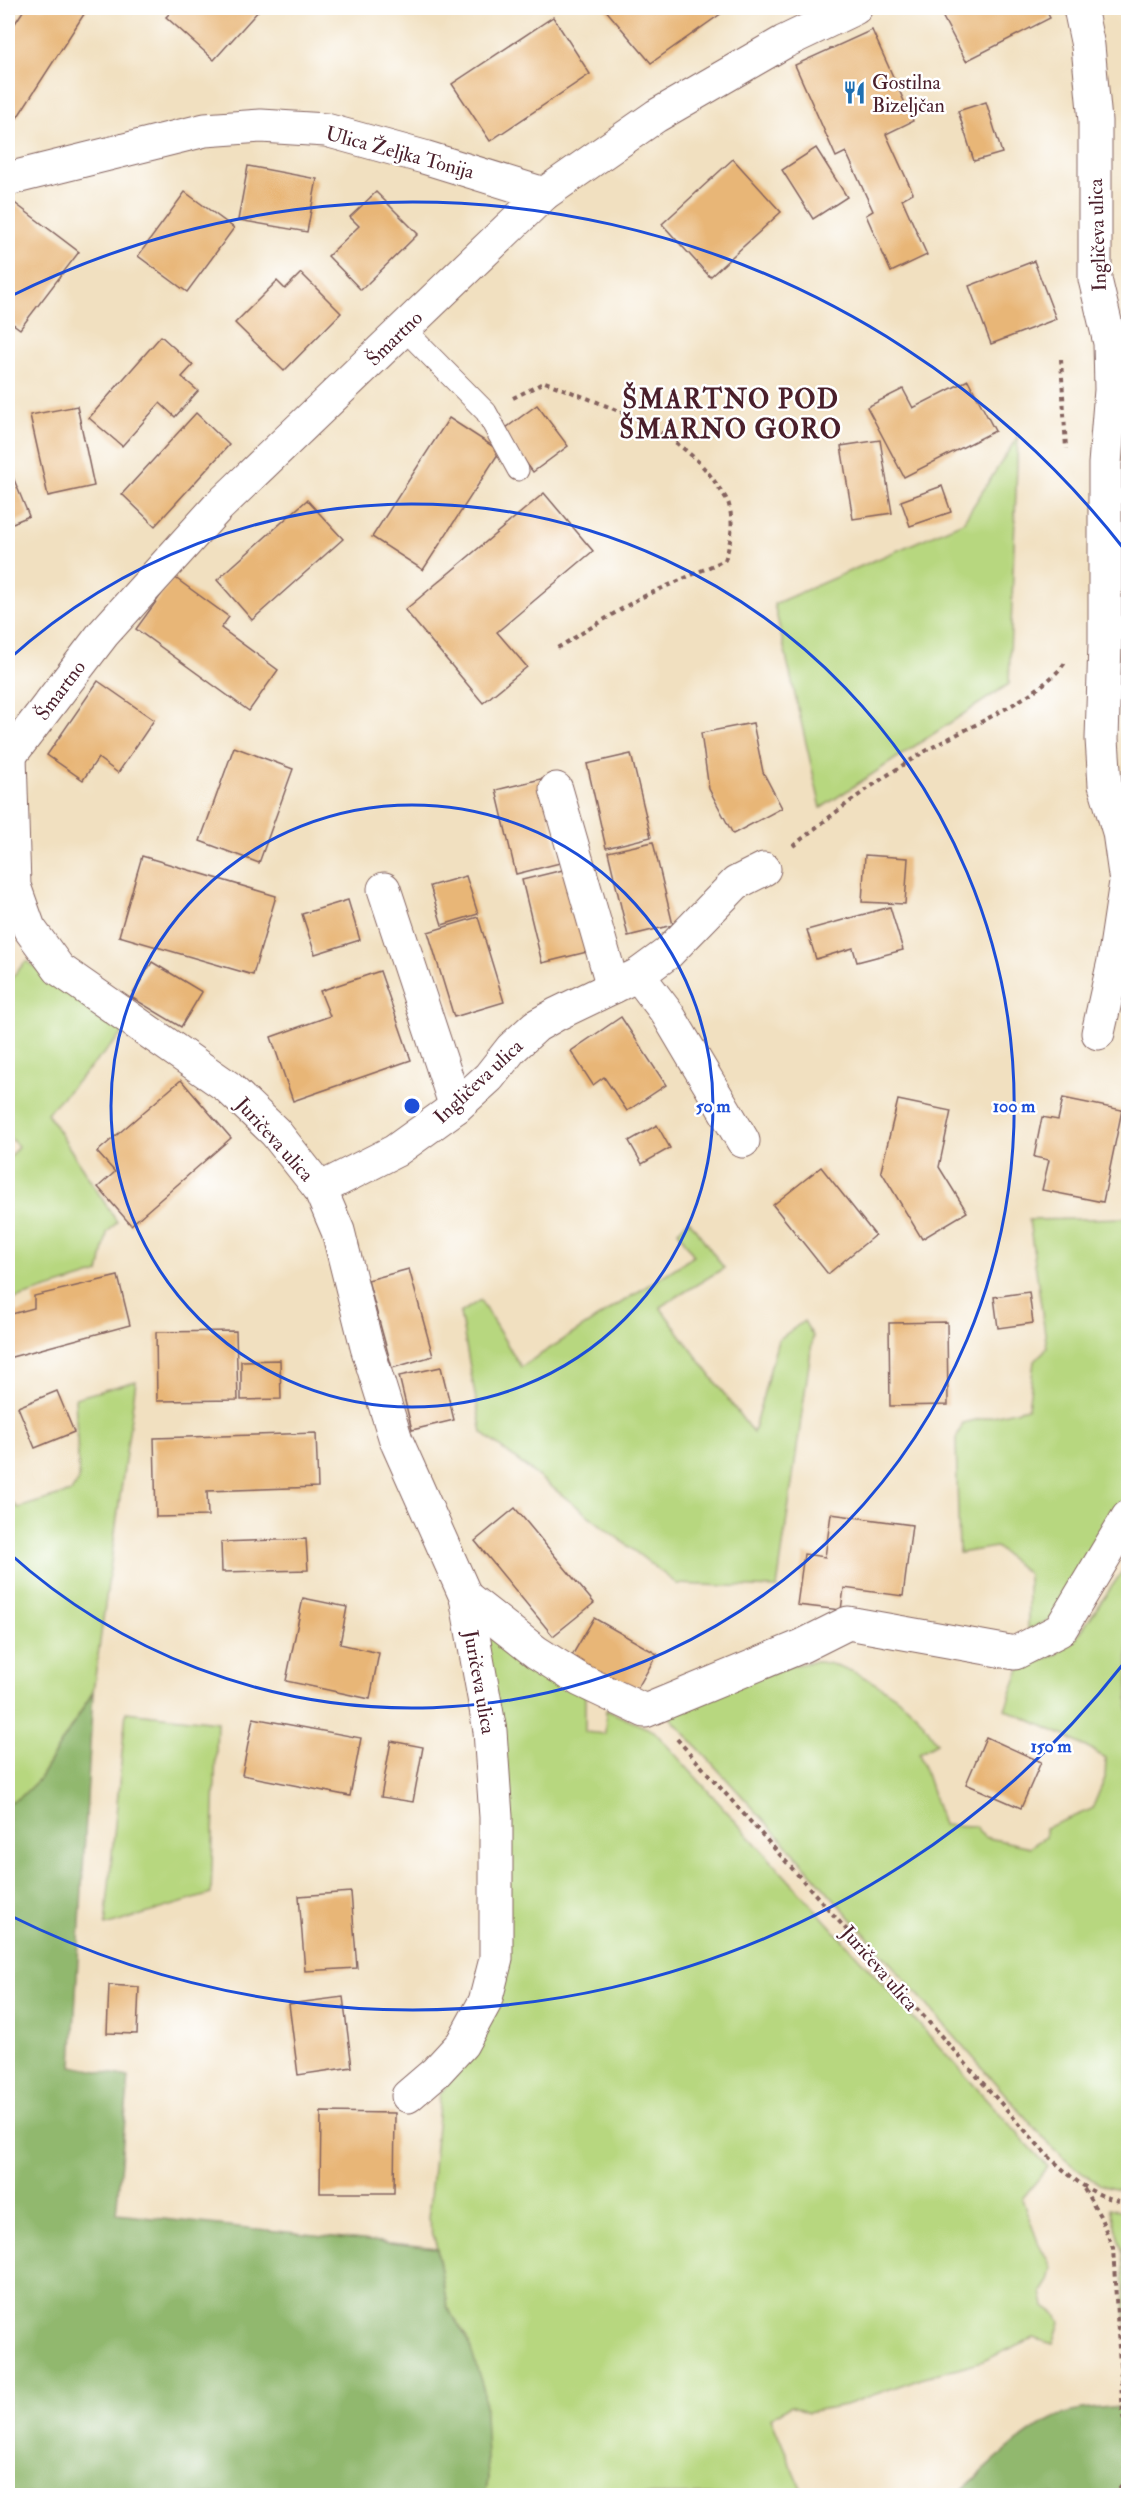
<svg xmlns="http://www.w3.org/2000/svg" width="1136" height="2503" viewBox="0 0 1136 2503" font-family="'IM FELL Double Pica',serif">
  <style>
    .green { fill: #b7d77f; stroke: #807b55; stroke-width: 1.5 }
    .forest { fill: #91b86e; stroke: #6e6c4c; stroke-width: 1.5 }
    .building { fill: #e8b677 }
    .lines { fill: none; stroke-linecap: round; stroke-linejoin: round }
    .lane-casing { stroke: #84635f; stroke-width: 23 }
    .street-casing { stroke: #84635f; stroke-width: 35 }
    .secondary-casing { stroke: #84635f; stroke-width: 35 }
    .path { stroke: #84635f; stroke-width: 4; stroke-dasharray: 4.5 4.5; stroke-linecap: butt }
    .lane { stroke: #fff; stroke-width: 21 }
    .street { stroke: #fff; stroke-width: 33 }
    .secondary { stroke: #fff; stroke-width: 33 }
    .ring { fill: none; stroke: #1d4ed8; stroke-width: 3 }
    .labels { text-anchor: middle; stroke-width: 5; stroke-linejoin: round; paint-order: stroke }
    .poi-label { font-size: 20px; fill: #4a1f2b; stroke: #fff; text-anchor: start }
    .street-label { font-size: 20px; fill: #4a1f2b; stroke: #fff }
    .district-label { font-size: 26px; font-weight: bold; letter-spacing: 1.5px; fill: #4a1f2b; stroke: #fff }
    .centre { fill: #1d4ed8; stroke: #fff; stroke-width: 3 }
    .ring-label { font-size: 18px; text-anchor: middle; font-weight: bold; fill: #1d4ed8; stroke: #fff; stroke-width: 5; stroke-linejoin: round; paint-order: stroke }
  </style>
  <rect width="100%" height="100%" fill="#fff"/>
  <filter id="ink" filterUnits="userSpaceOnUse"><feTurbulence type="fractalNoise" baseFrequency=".0167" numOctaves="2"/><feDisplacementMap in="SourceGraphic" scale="12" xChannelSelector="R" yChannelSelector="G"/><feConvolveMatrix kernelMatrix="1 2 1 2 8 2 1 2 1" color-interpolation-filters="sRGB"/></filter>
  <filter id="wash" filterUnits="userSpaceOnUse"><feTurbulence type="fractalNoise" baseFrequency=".008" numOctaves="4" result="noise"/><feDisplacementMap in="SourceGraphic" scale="24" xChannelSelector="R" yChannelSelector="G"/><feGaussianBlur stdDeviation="1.35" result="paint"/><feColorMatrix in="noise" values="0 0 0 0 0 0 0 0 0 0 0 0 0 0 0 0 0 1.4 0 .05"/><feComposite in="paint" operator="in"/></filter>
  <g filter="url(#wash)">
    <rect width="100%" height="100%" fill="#f1e0c0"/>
    <g class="green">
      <path d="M1018,436L1009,684L821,808L774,604L963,522Z"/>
      <path d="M26,961L128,1028L47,1113L117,1222L107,1233L99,1273L8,1301V1160L18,1146L8,1136V982Z"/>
      <path d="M1128,1218V1530L1080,1606L1028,1630V1574L996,1547L959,1553L956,1439L963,1423L1028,1408L1034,1361L1047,1348L1029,1220Z"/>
      <path d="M689,1220L724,1268L660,1307L753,1433L778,1340L804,1321L813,1336L777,1588L677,1584L482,1433L460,1313L480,1300L521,1367L694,1256L678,1231Z"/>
      <path d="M136,1381L93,1692L39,1779L21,1797L8,1803V1499L18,1508L71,1492L79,1479L75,1398Z"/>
      <path d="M1128,1563V2191C1092,2185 1081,2173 1054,2150L786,1844L666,1713C702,1700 784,1660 819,1662C850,1665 892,1691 915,1713C923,1721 930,1733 937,1743L919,1753L943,1825L975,1826L984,1837L1030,1847L1045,1837V1828L1092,1809L1105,1778L1106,1758L1065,1736L1005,1709L1020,1669L1057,1654L1075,1640Z"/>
      <path d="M490,1632L585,1695V1732L605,1734L606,1710L654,1731L1048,2167L1022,2199L1038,2242L1052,2268L1049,2281L1042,2292L1045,2306L1055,2313L1060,2322L1053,2344L1033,2338L983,2361L921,2378L845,2405L808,2412L791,2405L771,2418L804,2495H485L488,2480L468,2340L447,2306L437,2248L428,2219L440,2094L462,2065L486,2019L487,1649Z"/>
      <path d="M126,1712L217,1722L211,1894L105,1926Z"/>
      <path d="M1110,2208L1128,2212V2334L1125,2313L1122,2250Z"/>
    </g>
    <g class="forest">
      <path d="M93,1692L72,2066L129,2077L116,2214L437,2248L447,2306L468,2340L484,2391L488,2480L485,2495H8V1803L21,1797L39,1779Z"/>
      <path d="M1123,2406L1128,2419V2495H956C986,2470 1015,2439 1050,2420C1069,2409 1101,2408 1123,2406Z"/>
    </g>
    <g id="blocks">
      <g class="building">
        <path d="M25,8H88L17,118L8,112V34Z"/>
        <path d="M175,8H261L214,60L166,17Z"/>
        <path d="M604,8H729L651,63Z"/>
        <path d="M938,8H1045L1050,18L966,61Z"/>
        <path d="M553,17L590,74L490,141L452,84Z"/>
        <path d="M872,30L913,121L886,134L913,193L902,199L927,255L891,272L866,215L873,211L846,152L836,157L795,65Z"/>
        <path d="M986,102L1002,153L974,161L958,111Z"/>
        <path d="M816,148L847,197L813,219L782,170Z"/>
        <path d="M733,159L781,212L710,277L662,224Z"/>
        <path d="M248,166L317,179L307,232L238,220Z"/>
        <path d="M185,192L234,228L187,292L138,256Z"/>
        <path d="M376,192L418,234L361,290L328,256L359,226L350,217Z"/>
        <path d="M8,198L79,252L20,329L8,320Z"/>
        <path d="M1034,261L1056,319L991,344L969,286Z"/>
        <path d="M301,273L341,313L284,371L235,323L277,281L285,289Z"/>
        <path d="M161,336L193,365L182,377L198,391L175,417L160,403L122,446L89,418Z"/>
        <path d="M968,380L995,431L904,477L867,407L903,389L913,408Z"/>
        <path d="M537,405L568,446L533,472L502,431Z"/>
        <path d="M77,406L94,486L48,496L30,415Z"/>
        <path d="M196,413L229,445L155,526L122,494Z"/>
        <path d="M449,418L500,451L423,570L372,537Z"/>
        <path d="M880,440L892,513L853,519L841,446Z"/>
        <path d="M8,465L29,516L8,525Z"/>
        <path d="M942,486L951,512L910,526L901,501Z"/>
        <path d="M544,493L593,551L497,632L527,667L483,703L405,610Z"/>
        <path d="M307,500L343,539L252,620L217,580Z"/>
        <path d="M174,577L229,617L221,628L278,670L249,711L136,629Z"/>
        <path d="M98,681L154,720L118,773L98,758L83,780L47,755Z"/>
        <path d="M753,723L763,772L782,808L733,834L709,789L701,733Z"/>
        <path d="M234,747L293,769L259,863L200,841Z"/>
        <path d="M631,754L651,837L606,848L587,764Z"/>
        <path d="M541,779L560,863L516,874L496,790Z"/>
        <path d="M653,842L673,925L628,936L608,852Z"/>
        <path d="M865,855L908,858L905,904L862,902Z"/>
        <path d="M142,856L276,896L253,975L119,936Z"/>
        <path d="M567,869L587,952L542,963L522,880Z"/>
        <path d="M466,876L478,914L442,925L430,886Z"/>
        <path d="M348,900L360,940L315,954L302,914Z"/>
        <path d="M890,907L903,950L857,962L853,948L816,959L807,930Z"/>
        <path d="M478,917L504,1002L454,1017L428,932Z"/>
        <path d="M152,962L202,992L181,1027L131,997Z"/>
        <path d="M380,971L411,1060L293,1101L271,1037L330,1016L320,991Z"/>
        <path d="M621,1017L666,1085L627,1111L604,1077L593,1085L571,1051Z"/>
        <path d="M181,1080L231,1138L131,1225L98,1187L115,1172L97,1152Z"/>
        <path d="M1063,1098L1122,1110L1103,1202L1042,1190L1049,1160L1034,1157L1042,1117L1058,1120Z"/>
        <path d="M898,1100L951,1111L939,1167L967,1212L922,1239L881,1171Z"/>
        <path d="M657,1125L670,1148L642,1164L629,1141Z"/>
        <path d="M821,1167L875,1235L828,1274L773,1205Z"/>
        <path d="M409,1269L433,1356L392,1368L368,1280Z"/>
        <path d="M118,1276L130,1325L8,1358V1315L34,1308V1296Z"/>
        <path d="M1029,1292L1033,1323L998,1328L994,1297Z"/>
        <path d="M947,1322L948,1405L890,1406L889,1323Z"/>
        <path d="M236,1331L238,1400L157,1401L156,1332Z"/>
        <path d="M280,1360L281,1399L241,1400V1361Z"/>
        <path d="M441,1367L454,1420L412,1430L399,1376Z"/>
        <path d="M57,1391L74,1432L35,1448L18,1407Z"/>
        <path d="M316,1433L318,1487L207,1491L208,1516L156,1517L154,1438Z"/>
        <path d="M515,1508L594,1603L553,1636L475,1541Z"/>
        <path d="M831,1514L912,1525L903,1596L844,1588L841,1610L797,1605L804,1554L825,1557Z"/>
        <path d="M306,1539L308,1570L222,1572L221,1542Z"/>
        <path d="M303,1598L347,1607L340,1644L379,1653L370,1699L286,1681Z"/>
        <path d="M594,1618L657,1654L631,1700L567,1664Z"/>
        <path d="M253,1718L361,1738L350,1796L242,1775Z"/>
        <path d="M986,1737L1041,1762L1021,1808L966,1784Z"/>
        <path d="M391,1741L423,1747L413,1802L381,1797Z"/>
        <path d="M351,1892L357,1968L305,1971L299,1896Z"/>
        <path d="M109,1985L139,1987L137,2034L107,2033Z"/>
        <path d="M343,1997L352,2067L298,2075L289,2004Z"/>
        <path d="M321,2112L395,2113L394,2193H320Z"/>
      </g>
    </g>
  </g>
  <g filter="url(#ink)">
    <use href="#blocks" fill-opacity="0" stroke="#84635f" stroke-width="1.5"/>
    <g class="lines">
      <defs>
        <path id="lane" d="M404,329L486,412L518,470"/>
        <g id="street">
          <path d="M1080,8L1088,46L1095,121V279L1110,343L1111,390L1105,464V643L1102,739L1105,785L1119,832L1126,882L1114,961L1098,1033"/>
          <path d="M8,179L205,130L261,126L326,130L424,157L544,194"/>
          <path d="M10,756L14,886L29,928L59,969L228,1087L275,1132L320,1189L338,1231L367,1347L396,1440L466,1597L536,1652L580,1680L645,1711L802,1646L848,1623L1015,1653L1060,1630L1128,1517"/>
          <path d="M556,789L613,987"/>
          <path d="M384,889L456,1107"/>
          <path d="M638,975L667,1013L743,1141"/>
          <path d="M320,1189L395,1151L456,1107L489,1077L511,1049L536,1026L557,1014L638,975L668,953L736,883L764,869"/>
          <path d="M408,2096L436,2072L462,2044L485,2002L496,1959V1817L490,1731L466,1597"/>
        </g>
        <path id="secondary" d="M8,758L103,634L217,508L544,194L656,116L784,42L855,8"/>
      </defs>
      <use href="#lane" class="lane-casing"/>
      <use href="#street" class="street-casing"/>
      <use href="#secondary" class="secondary-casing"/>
      <g class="path">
        <path d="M1061,359L1066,449"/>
        <path d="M513,398L545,382C606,406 680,428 717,485C721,491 727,498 729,505C734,525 731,541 725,560L638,599L554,650"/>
        <path d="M793,846C835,812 877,780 924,752C961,730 1044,696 1066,661"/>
        <path d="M677,1739L1046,2154C1075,2180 1088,2195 1128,2203"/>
        <path d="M1084,2189L1100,2216L1113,2248L1123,2415L1128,2451"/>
        <path d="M1114,2496L1128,2476"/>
        <path d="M1127,2496L1128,2488"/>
      </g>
      <use href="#lane" class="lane"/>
      <use href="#street" class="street"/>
      <use href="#secondary" class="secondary"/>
    </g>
  </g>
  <g class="ring">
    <circle cx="412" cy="1106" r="301"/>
    <path d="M9 659A602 602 0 1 1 9 1553"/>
    <path d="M1124 1663A904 904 0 0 1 9 1915M9 297A904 904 0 0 1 1124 549"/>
  </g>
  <defs>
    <symbol id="restaurant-bare" viewBox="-9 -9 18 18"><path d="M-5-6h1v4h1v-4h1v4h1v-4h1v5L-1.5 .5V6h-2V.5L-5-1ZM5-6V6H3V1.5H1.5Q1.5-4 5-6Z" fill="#1f6fb2" stroke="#fff" stroke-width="2.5" paint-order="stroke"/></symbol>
  </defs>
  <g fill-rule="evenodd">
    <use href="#restaurant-bare" x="838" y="76" width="33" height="33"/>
  </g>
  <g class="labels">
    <g class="poi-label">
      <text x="872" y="89">Gostilna<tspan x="872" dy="23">Bizeljčan</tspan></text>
    </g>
    <g class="street-label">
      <text transform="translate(400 152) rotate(15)" y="7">Ulica Željka Tonija</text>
      <text transform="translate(1097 235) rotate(-92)" y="7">Ingličeva ulica</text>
      <text transform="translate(394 338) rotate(-44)" y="7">Šmartno</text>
      <text transform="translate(60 690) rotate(-53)" y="7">Šmartno</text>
      <text transform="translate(478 1081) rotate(-43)" y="7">Ingličeva ulica</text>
      <text transform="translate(275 1139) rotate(48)" y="7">Juričeva ulica</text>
      <text transform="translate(480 1682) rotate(80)" y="7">Juričeva ulica</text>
      <text transform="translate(880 1968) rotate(49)" y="7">Juričeva ulica</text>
    </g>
    <g class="district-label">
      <text x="731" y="408">ŠMARTNO POD<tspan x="731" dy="30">ŠMARNO GORO</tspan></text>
    </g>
  </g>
  <circle cx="412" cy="1106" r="9" class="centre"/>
  <g class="ring-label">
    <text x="713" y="1112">50 m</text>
    <text x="1014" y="1112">100 m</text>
    <text x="1051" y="1752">150 m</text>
  </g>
  <rect width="1136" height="2503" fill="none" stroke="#fff" stroke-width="30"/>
</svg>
